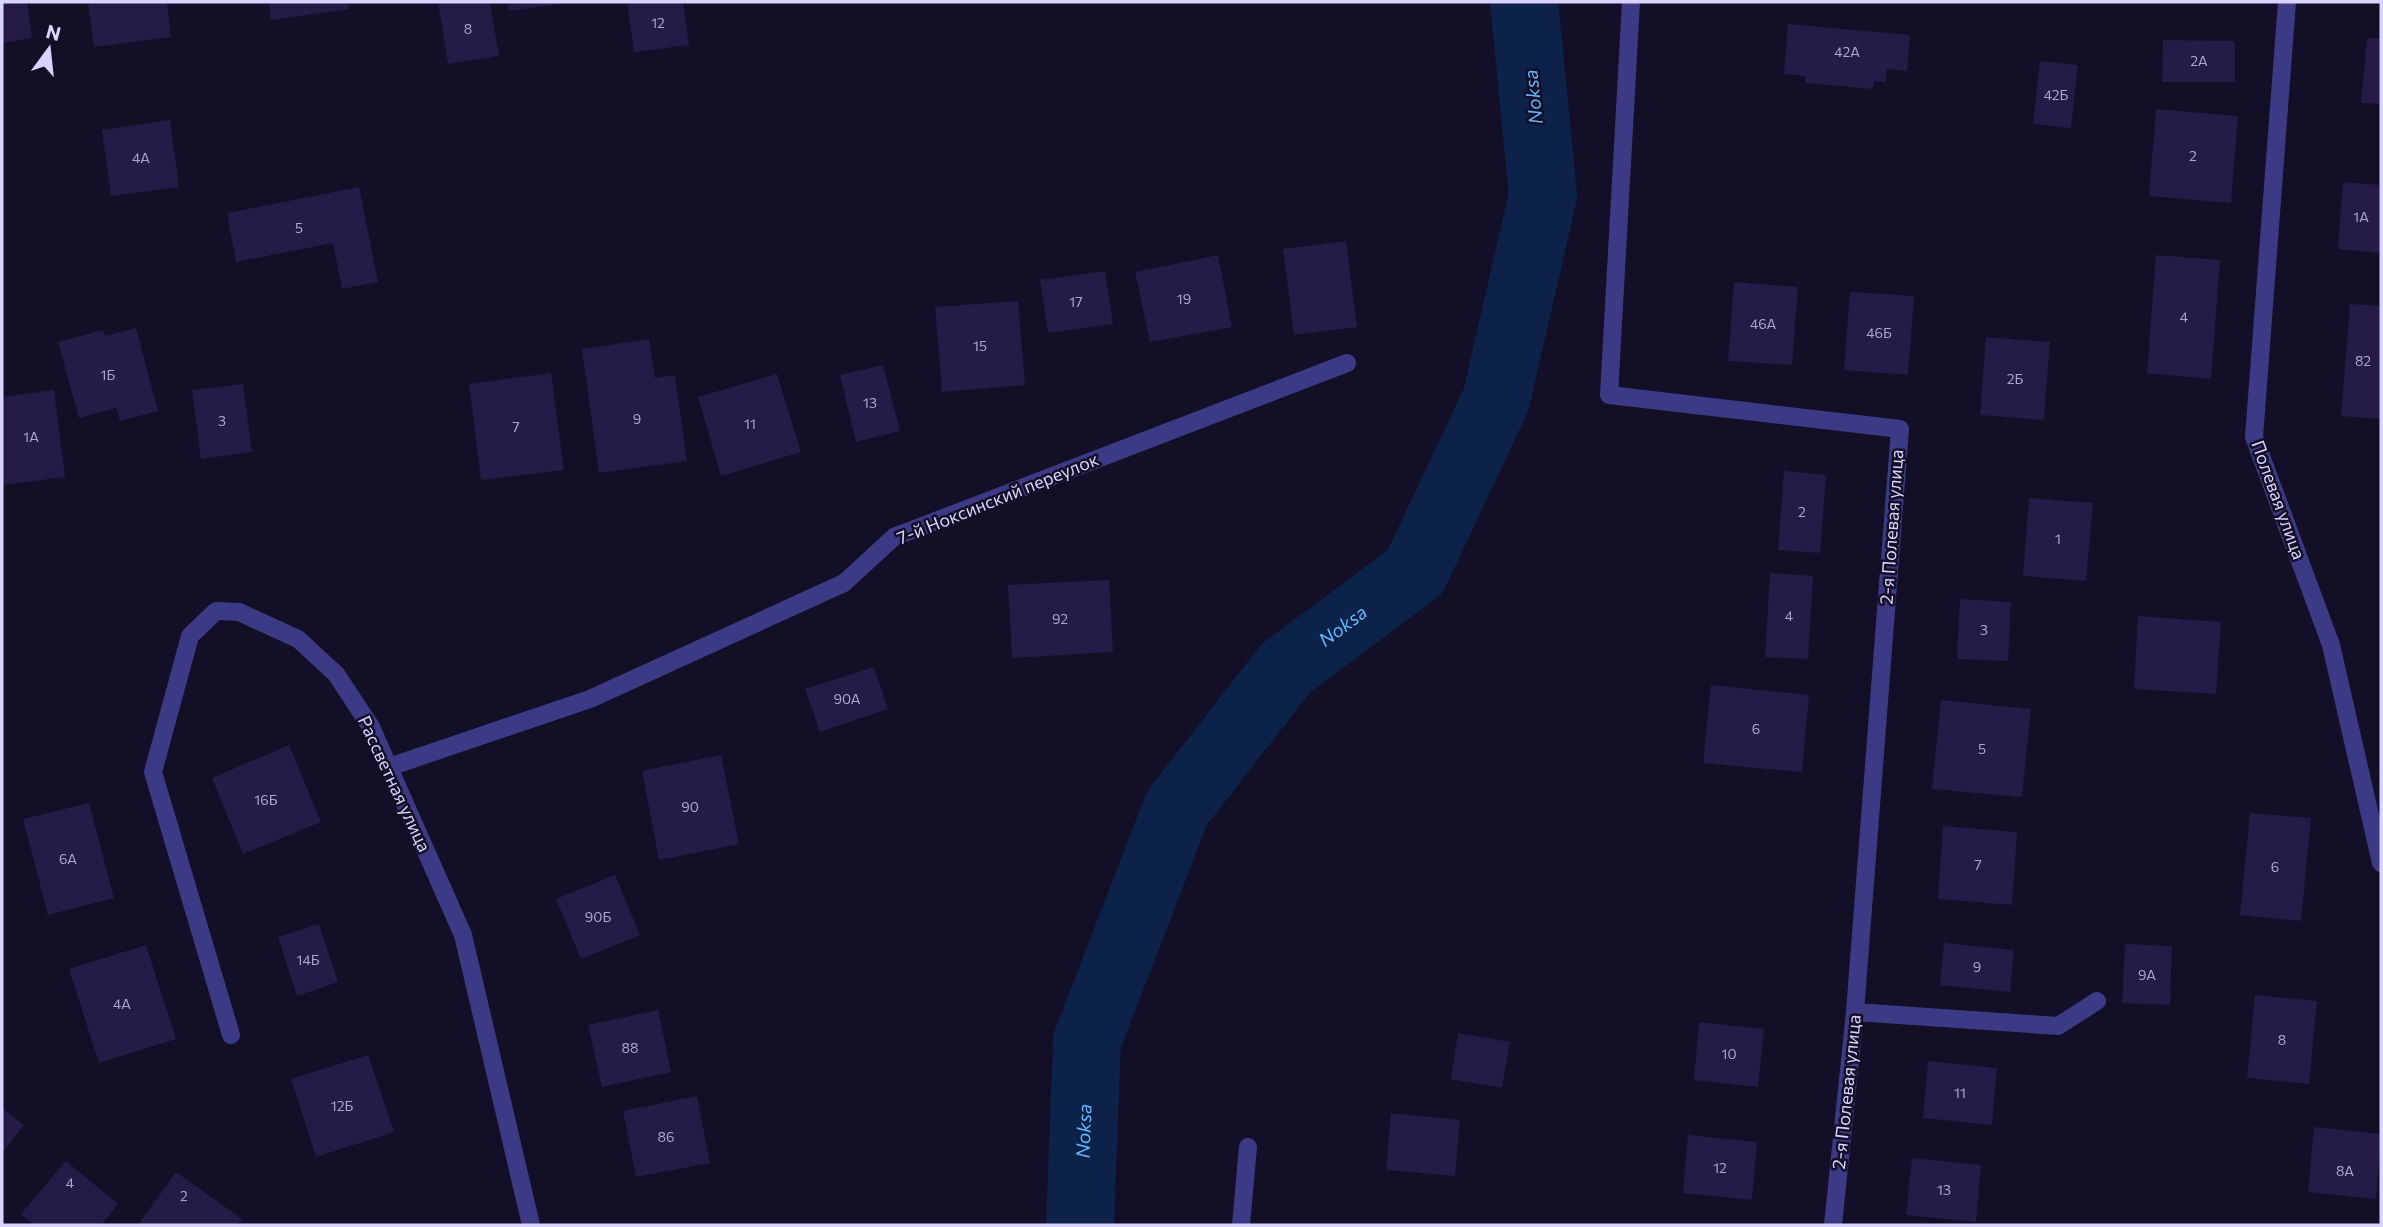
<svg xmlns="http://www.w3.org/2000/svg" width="2383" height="1227" viewBox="0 0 2383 1227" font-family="Commissioner,sans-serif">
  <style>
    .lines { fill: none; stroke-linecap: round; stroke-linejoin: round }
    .river { stroke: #0c2248; stroke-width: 68 }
    .building { fill: #241b47 }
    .minor { stroke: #3d3a85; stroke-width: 18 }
    .labels { text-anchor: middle; stroke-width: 5; stroke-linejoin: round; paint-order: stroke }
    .number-label { font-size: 14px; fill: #aca6d1 }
    .street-label { font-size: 18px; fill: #d9d4ff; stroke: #130f26 }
    .water-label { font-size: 19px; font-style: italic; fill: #62b6ff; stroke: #130f26 }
  </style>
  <rect width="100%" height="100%" fill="#130f26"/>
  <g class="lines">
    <path class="river" id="s1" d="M1080,1225L1087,1041L1177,808L1286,668L1415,572L1496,400L1543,195L1524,2"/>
  </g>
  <g class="building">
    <path d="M2,2H27L32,38L2,43Z"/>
    <path d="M88,2H167L171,37L94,47Z"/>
    <path d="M269,2H348L349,9L271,20Z"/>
    <path d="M438,2H490L499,56L448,64Z"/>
    <path d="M508,2H567L568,3L509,11Z"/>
    <path d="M627,2H683L689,45L634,52Z"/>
    <path d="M1788,24L1910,35L1907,71L1887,69L1886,82L1874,81L1873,89L1805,83V76L1784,74Z"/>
    <path d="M2367,38L2381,39V104L2361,103Z"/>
    <path d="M2163,40L2235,41V82H2162Z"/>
    <path d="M2040,61L2078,65L2071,128L2033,124Z"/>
    <path d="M2156,109L2238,116L2231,203L2149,196Z"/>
    <path d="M170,120L179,187L111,196L102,130Z"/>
    <path d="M2343,182L2381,185V253L2338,249Z"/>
    <path d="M359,187L378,282L342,289L333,243L236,262L227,213Z"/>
    <path d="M1346,241L1357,327L1294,335L1283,249Z"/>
    <path d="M1218,255L1232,327L1150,342L1135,272Z"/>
    <path d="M2156,255L2220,260L2211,379L2147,373Z"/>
    <path d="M1105,271L1113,324L1048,333L1040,280Z"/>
    <path d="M1734,282L1798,287L1792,365L1728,361Z"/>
    <path d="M1850,292L1914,296L1908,375L1844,370Z"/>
    <path d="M1018,301L1025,385L942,392L935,307Z"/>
    <path d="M2350,304L2381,306V419L2341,416Z"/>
    <path d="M136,328L158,411L120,421L116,408L79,418L58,342L103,330L105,336Z"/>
    <path d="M1986,337L2050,342L2044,420L1980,415Z"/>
    <path d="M649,339L655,378L675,375L687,461L599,473L582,349Z"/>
    <path d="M883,365L900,431L856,442L840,375Z"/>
    <path d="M551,373L564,470L481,480L469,384Z"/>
    <path d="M777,374L801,452L721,476L698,397Z"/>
    <path d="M243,384L252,452L201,459L192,390Z"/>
    <path d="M54,390L65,477L2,485V397Z"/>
    <path d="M1784,471L1826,475L1820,553L1778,550Z"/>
    <path d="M2029,498L2093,503L2086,581L2023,576Z"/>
    <path d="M1770,573L1813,576L1808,659L1765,657Z"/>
    <path d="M1109,580L1113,652L1012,658L1008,585Z"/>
    <path d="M1960,599L2011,602L2008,661L1957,659Z"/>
    <path d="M2138,616L2221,622L2216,694L2134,689Z"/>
    <path d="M874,667L888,709L820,732L805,689Z"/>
    <path d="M1711,685L1809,695L1802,772L1703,763Z"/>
    <path d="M1941,700L2031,709L2022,797L1932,789Z"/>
    <path d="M289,745L321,822L243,854L212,778Z"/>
    <path d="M721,755L739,844L659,860L642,771Z"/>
    <path d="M89,803L114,898L48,915L23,819Z"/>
    <path d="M2250,813L2311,818L2301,921L2240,915Z"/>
    <path d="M1943,826L2017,832L2012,905L1938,899Z"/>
    <path d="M615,875L640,935L581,959L556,899Z"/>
    <path d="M319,924L338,982L297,996L278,937Z"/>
    <path d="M1944,943L2014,950L2010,992L1940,985Z"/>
    <path d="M2125,944L2172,946L2170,1005L2122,1003Z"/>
    <path d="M146,945L176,1039L99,1063L69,969Z"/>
    <path d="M2255,995L2317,1001L2309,1084L2247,1078Z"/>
    <path d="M658,1010L671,1072L602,1087L588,1025Z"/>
    <path d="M1699,1022L1764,1029L1758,1087L1694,1080Z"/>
    <path d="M1458,1033L1510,1042L1502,1088L1451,1079Z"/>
    <path d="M368,1055L394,1132L316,1157L291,1079Z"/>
    <path d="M1928,1061L1997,1068L1992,1125L1923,1118Z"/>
    <path d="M697,1096L710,1163L636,1177L623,1111Z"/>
    <path d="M2,1108L24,1125L2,1153Z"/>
    <path d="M1391,1113L1460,1120L1455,1176L1386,1170Z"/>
    <path d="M2314,1127L2381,1134L2376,1199L2308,1192Z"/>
    <path d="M1688,1135L1757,1142L1752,1200L1683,1193Z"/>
    <path d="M1912,1158L1981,1165L1976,1222L1906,1215Z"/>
    <path d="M66,1161L118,1204L101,1225H34L21,1214Z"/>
    <path d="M176,1172L242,1219L238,1225H138Z"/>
  </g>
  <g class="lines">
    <g class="minor">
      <path d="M1631,2L1609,395L1900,429L1855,1012L1833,1225"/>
      <path d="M2287,2L2254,437L2331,645L2381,863"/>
      <path d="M389,767L590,699L844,583L894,537L1347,363"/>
      <path d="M1855,1012L2058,1026L2097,1001"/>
      <path d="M231,1035L153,772L190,636L216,611L239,612L298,639L336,674L371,727L463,935L531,1225"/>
      <path d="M1241,1225L1248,1147"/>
    </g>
  </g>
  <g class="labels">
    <g class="number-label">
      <text x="658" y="28">12</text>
      <text x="468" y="34">8</text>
      <text x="1847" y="57">42А</text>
      <text x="2199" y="66">2А</text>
      <text x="2056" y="100">42Б</text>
      <text x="2193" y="161">2</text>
      <text x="141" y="163">4А</text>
      <text x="2361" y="222">1А</text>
      <text x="299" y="233">5</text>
      <text x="1184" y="304">19</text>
      <text x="1076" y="307">17</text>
      <text x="2184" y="322">4</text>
      <text x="1763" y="329">46А</text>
      <text x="1879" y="338">46Б</text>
      <text x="980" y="351">15</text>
      <text x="2363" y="366">82</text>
      <text x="108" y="380">1Б</text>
      <text x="2015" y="384">2Б</text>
      <text x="870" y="408">13</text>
      <text x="637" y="424">9</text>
      <text x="222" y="426">3</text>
      <text x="750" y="429">11</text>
      <text x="516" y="432">7</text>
      <text x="31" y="442">1А</text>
      <text x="1802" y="517">2</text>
      <text x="2058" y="544">1</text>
      <text x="1789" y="621">4</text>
      <text x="1060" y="624">92</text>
      <text x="1984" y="635">3</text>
      <text x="847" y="704">90А</text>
      <text x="1756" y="734">6</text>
      <text x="1982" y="754">5</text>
      <text x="266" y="805">16Б</text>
      <text x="690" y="812">90</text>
      <text x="68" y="864">6А</text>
      <text x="1978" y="870">7</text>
      <text x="2275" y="872">6</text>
      <text x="598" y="922">90Б</text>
      <text x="308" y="965">14Б</text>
      <text x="1977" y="972">9</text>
      <text x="2147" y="980">9А</text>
      <text x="122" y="1009">4А</text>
      <text x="2282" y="1045">8</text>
      <text x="630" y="1053">88</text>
      <text x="1729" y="1059">10</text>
      <text x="1960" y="1098">11</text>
      <text x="342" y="1111">12Б</text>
      <text x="666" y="1142">86</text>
      <text x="1720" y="1173">12</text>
      <text x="2345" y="1176">8А</text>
      <text x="70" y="1188">4</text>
      <text x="1944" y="1195">13</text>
      <text x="184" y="1201">2</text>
    </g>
    <g class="street-label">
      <text transform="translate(998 499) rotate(-22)" y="6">7-й Ноксинский переулок</text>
      <text transform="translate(2278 500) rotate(70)" y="6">Полевая улица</text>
      <text transform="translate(1892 527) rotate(-86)" y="6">2-я Полевая улица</text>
      <text transform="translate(394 784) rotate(65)" y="6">Рассветная улица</text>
      <text transform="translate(1847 1092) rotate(-84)" y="6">2-я Полевая улица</text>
    </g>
    <g class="water-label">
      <text transform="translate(1533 97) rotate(-96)" y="7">Noksa</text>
      <text dy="7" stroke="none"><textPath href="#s1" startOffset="682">Noksa</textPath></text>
      <text dy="7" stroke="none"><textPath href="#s1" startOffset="94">Noksa</textPath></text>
    </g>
  </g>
  <rect width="2383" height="1227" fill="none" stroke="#d9d4ff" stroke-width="7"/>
  <g transform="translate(49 49) rotate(15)" stroke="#130f26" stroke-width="5" paint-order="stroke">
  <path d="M0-5L12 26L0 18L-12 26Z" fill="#d9d4ff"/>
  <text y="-10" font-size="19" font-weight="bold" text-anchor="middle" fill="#d9d4ff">N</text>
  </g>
</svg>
